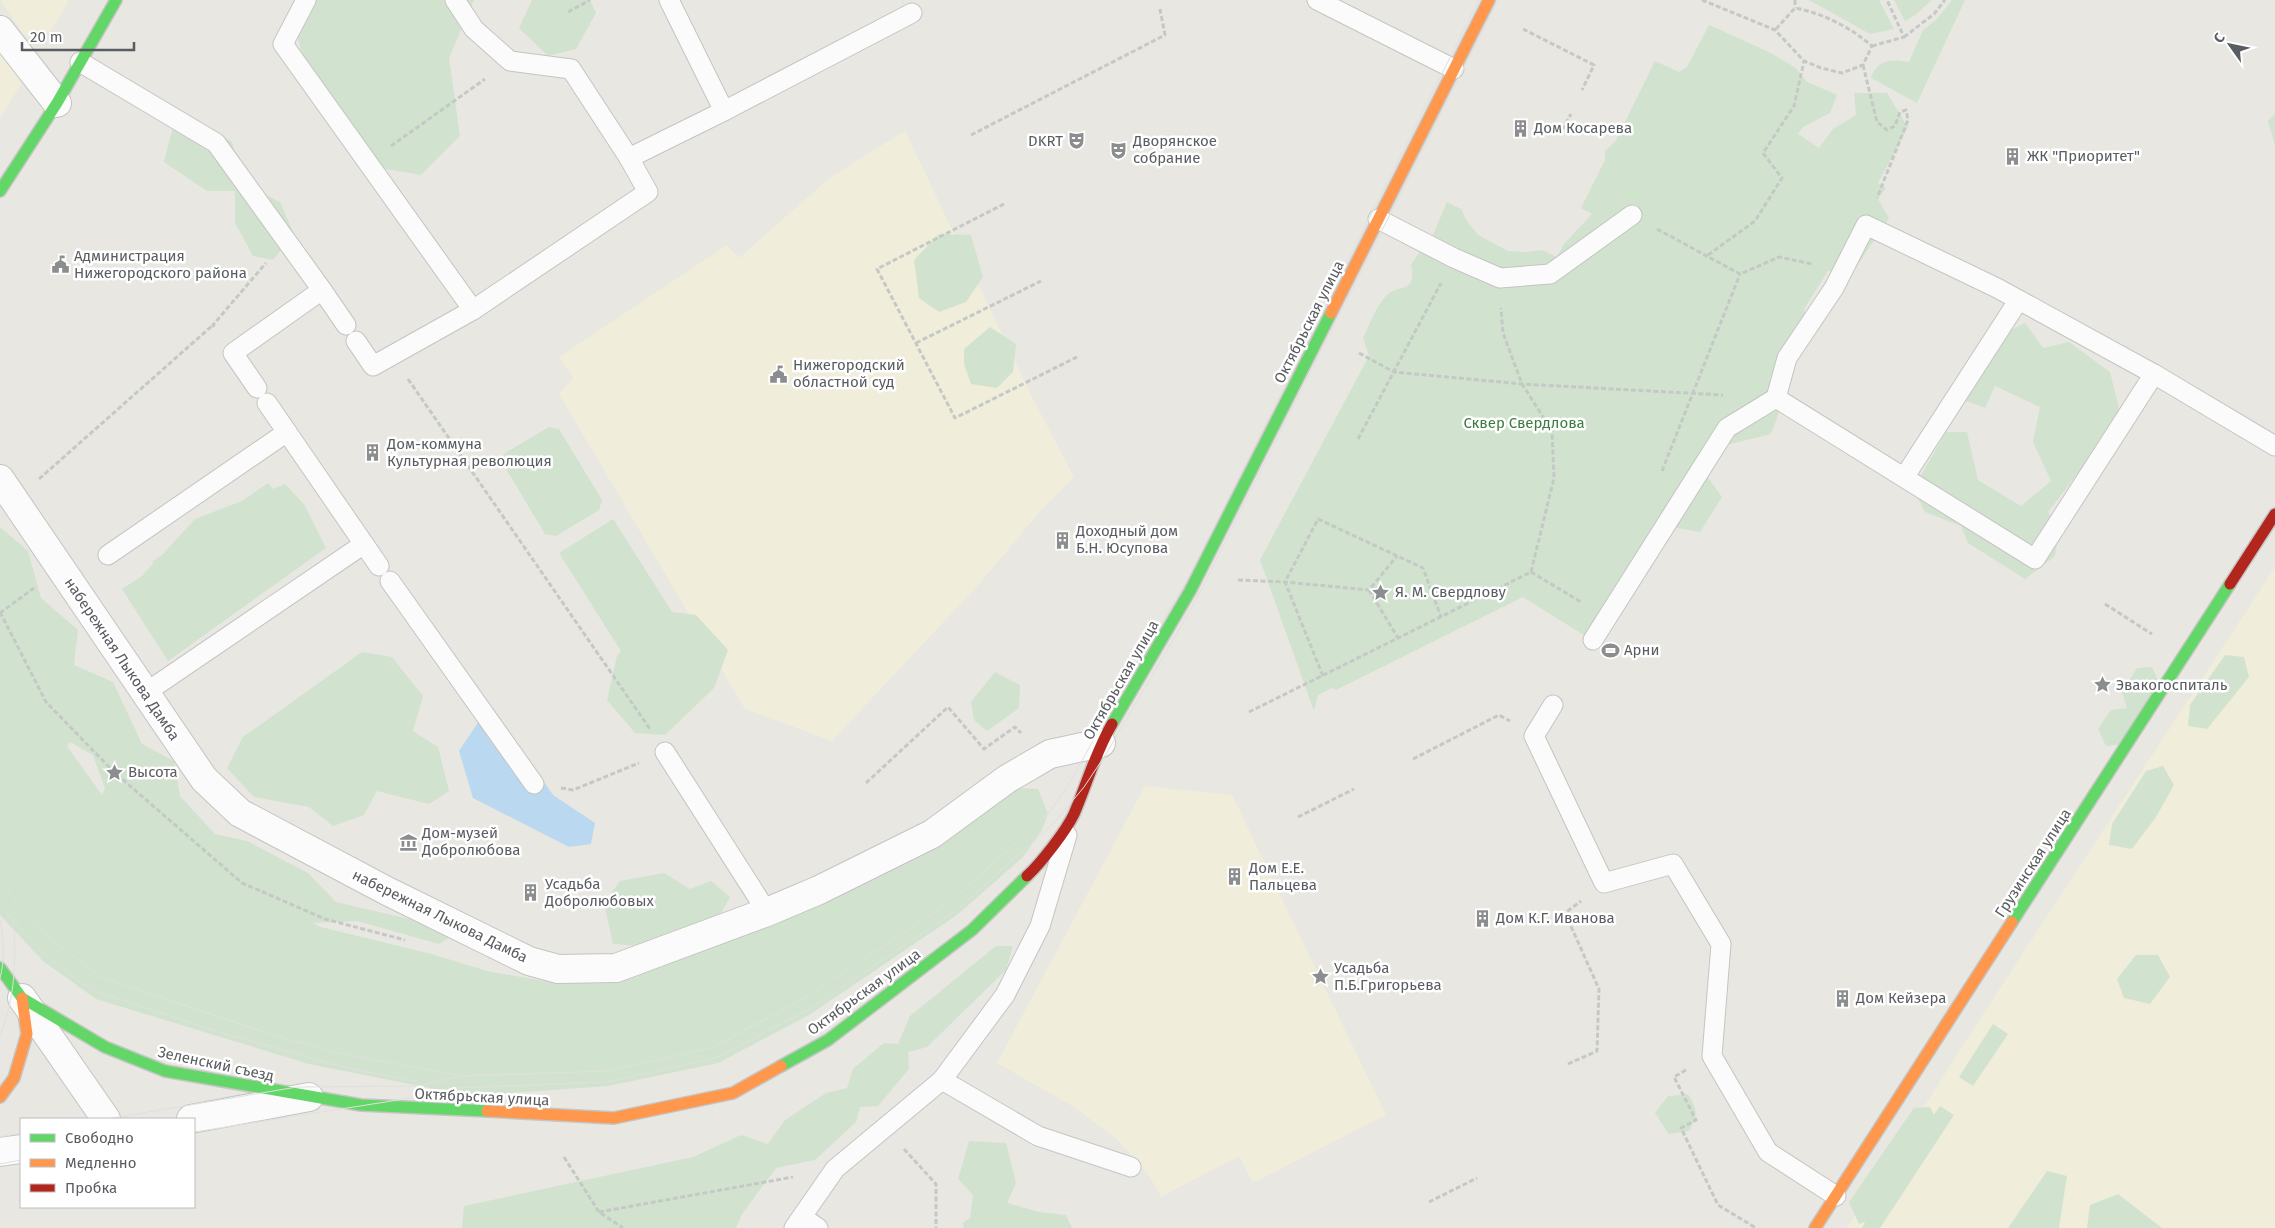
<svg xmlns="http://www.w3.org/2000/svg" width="2275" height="1228" viewBox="0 0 2275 1228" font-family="'Fira Sans',sans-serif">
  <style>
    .commercial { fill: #f1eddb }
    .green { fill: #d1e3cf; fill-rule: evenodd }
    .water { fill: #bad8ef }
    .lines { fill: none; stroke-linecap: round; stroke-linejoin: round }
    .lane-casing { stroke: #c4c4c3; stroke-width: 21 }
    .street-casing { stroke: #c4c4c3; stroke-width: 30 }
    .fast-casing { stroke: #c5c5c4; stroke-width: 14 }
    .slow-casing { stroke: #c5c5c4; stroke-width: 14 }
    .jam-casing { stroke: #c5c5c4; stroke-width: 14 }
    .path { stroke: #c5c9c6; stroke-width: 3; stroke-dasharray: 5 2.5; stroke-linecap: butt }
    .lane { stroke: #fcfbfb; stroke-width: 19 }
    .street { stroke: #fcfbfb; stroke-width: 28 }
    .fast { stroke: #63d668; stroke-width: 11 }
    .slow { stroke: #ff974d; stroke-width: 11 }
    .jam { stroke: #b3261e; stroke-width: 11 }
    .tram { stroke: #e0e0df; stroke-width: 1 }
    .labels { text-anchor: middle; stroke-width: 5; stroke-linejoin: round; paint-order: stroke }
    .poi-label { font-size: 15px; fill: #595c60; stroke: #fff; text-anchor: start }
    .street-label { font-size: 15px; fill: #595c60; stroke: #fff }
    .park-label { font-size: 15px; fill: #3c7c40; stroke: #fff }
  </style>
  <rect width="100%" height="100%" fill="#e8e7e2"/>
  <g class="commercial">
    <path d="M0,0H69L51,31L35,40L24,35Z"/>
    <path d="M0,47L18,69L21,84L0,118Z"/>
    <path d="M905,131L1033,399L1074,477L1042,509L981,582L832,741L745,709L559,394L573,378L559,357L727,245L739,258L826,181L867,154Z"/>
    <path d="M2275,567V1228H1847L1978,1022Z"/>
    <path d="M1145,786L1232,795L1386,1115L1253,1183L1239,1156L1161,1197L1150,1177L1119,1141L1074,1107L997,1063Z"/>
  </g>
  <g class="green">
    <path d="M307,0H474L449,58L460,136L421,175L375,167L306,71L298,38L303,3Z"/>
    <path d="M532,0H590L596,13L576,49L548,56L519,28Z"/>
    <path d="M1809,0H1879L1894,29L1870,34Z"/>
    <path d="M1894,0H1932L1915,15L1905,21Z"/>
    <path d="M1952,0H1965L1917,103L1871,78C1877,59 1892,59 1909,62L1923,30L1937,19Z"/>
    <path d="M1709,25L1769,52L1796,68L1806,81L1837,95L1830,113L1803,127L1798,134L1819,148L1833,129L1856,115L1854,93H1887L1908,127L1878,183L1886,188L1878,199L1889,218L1853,272L1828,271L1804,309L1807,320L1769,379L1781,407L1771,434L1722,446L1707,476L1722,497L1700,532L1677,528L1670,507L1587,637L1523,597L1336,690L1332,688L1318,695L1314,711L1260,560L1369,356L1363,338C1369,326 1377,305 1386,296C1398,283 1417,295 1411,265L1421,250L1427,249L1447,202L1461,209L1467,221L1478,235L1508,251L1526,252L1542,250L1557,257L1563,245L1592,214L1581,208L1605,160V151L1615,142L1655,61L1679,72L1687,67Z"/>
    <path d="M2275,114V146L2268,121Z"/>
    <path d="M197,121L232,142L243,183L280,202L294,234L273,260L253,256L235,223V191H207L164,162L172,130Z"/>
    <path d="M939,234L971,235L983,277L966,302L939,312L919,298L914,260Z"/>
    <path d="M2025,323L2043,348L2069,342L2110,372L2121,417L2048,512L2059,528L2055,556L2025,579L1968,543L1961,526L1925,512L1913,489L1946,432H1967L1978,480L2021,506L2051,481L2033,442L2040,407L1995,386L1985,408L1961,399L1982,344Z"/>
    <path d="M990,327L1016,344L1013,372L997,388L971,384L964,364V349Z"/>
    <path d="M549,427L559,429L602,500L599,510L556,536L545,534L502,462L505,453Z"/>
    <path d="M268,483L273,489L285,484L304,504L326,548L168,661L122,589L142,576L153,564L152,562L162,555L195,519L242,501Z"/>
    <path d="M613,519L672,612L696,615L728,650L714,688L665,735L635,733L607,700L617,656L621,651L559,553Z"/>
    <path d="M0,527L28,551L41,598L78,630L74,665L113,682L142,744L174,761L180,796L215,834L247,841L308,873L336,902L435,925L450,937L439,944L357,921L313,923L321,927L431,954L491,972L551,982L630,979L763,926L1013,788L1038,789L1048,814L1042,830L1023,857L957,915L809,1015L718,1063L608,1086L470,1096L309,1064L96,999L43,961L0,915ZM70,742L93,755L105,789L102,795L67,746Z"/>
    <path d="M362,652L392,657L423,696L413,731L438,747L449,791L429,804L377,791L364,815L333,826L309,807L254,797L227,768L243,737Z"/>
    <path d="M2225,655L2244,657L2249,677L2207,729L2188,726L2190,705Z"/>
    <path d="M2152,667L2160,685L2123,744L2106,746L2098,729L2111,710L2127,708L2122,692L2137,668Z"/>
    <path d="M995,672L1020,685L1019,708L987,731L974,720L971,702Z"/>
    <path d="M2163,766L2174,785L2156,817L2132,849L2109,845L2112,824L2146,771Z"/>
    <path d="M664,873L690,889L711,881L730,897L716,922L667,948L613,944L604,903L620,881Z"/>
    <path d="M996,946H1013L1006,970L927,1047L908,1052L909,1069L878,1106L860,1107L856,1122L815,1160L776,1168L742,1214L736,1228H462L464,1206L693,1157L741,1135L768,1144L785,1120L826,1093L847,1088L853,1069L884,1043L898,1044L910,1016Z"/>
    <path d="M2136,955H2158L2170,977L2150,1004L2124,998L2117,979Z"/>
    <path d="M1993,1024L2008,1034L1973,1086L1959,1077Z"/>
    <path d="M1688,1094C1698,1111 1698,1114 1689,1131L1669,1134L1655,1113L1668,1096Z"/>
    <path d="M1940,1106L1954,1115L1880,1228H1862L1865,1222L1859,1224L1849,1202L1914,1108L1930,1107L1934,1115Z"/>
    <path d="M969,1141L1006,1143L1016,1183L1007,1203L1039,1212L1066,1215L1072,1228H964L963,1223L970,1218L973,1195L958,1179Z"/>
    <path d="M2047,1171L2067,1176L2059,1228H2008Z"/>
    <path d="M2118,1194L2162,1228H2087L2090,1205Z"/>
  </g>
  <path class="water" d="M481,718L505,726L553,795L595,823L591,844L569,847L473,798L459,751Z"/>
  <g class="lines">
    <defs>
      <g id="lane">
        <path d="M306,0L283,44L473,310"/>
        <path d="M455,0L474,29L510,61L571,69L629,158L724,111"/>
        <path d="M669,0L724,111L912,13"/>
        <path d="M1317,0L1454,69"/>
        <path d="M80,62L216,143L322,290"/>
        <path d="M1378,219L1454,258L1500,278L1550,274L1632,215"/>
        <path d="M356,341L373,366L473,310L648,192L629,158"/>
        <path d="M257,388L233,353L322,290L346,325"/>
        <path d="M1776,398L2035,559L2154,374"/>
        <path d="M267,403L379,566"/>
        <path d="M1905,476L2018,301"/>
        <path d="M108,555L287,432"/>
        <path d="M390,581L534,784"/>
        <path d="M1593,640L1727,428L1776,398L1787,358L1834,288L1866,225L1997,288L2154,374L2275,446"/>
        <path d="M145,693L364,544"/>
        <path d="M1553,705L1534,736L1604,883L1673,864L1721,944L1712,1056L1768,1152L1836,1196"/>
        <path d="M665,752L767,912"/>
        <path d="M942,1080L1038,1136L1131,1167"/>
        <path d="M802,1217L818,1228"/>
        <path d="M794,1228L835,1169L942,1080L1005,995L1040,926L1067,835"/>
      </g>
      <g id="street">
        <path d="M0,30L57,103"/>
        <path d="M0,479L204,779L240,813L387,891L529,961L558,969L616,968L767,912L819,890L932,834L1007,779L1050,754L1101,743"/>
        <path d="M22,998L106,1119"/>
        <path d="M191,1119L309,1097"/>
        <path d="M0,1152L21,1149"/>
      </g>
      <g id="fast">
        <path d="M0,191L57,103L116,0"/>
        <path d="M1112,724L1190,591L1331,313"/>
        <path d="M2012,922L2230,584"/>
        <path d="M0,968L22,998L105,1047L165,1071L361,1105L487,1111"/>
        <path d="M781,1066L828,1040L972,930L1027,876"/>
      </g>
      <g id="slow">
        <path d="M1331,313L1489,0"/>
        <path d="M0,1097L14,1078L27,1034L22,998"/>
        <path d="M487,1111L614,1118L733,1093L781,1066"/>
        <path d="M1815,1228L2012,922"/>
      </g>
      <g id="jam">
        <path d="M2230,584L2275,514"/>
        <path d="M1027,876C1041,863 1066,831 1074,814C1087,784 1095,753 1112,724"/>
      </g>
    </defs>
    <use href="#lane" class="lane-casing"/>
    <use href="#street" class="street-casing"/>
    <use href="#fast" class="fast-casing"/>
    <use href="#slow" class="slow-casing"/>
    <use href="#jam" class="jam-casing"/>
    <g class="path">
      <path d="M1702,0L1775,30L1804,61L1821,68L1842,73L1863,65L1872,46C1851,28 1823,13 1795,8L1775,30"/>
      <path d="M1795,0V8"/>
      <path d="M568,12L590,0"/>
      <path d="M1523,29L1594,65L1582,90"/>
      <path d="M1904,37L1934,14L1945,0"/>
      <path d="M1872,46L1904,37L1887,0"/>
      <path d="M1863,65L1877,122L1887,130L1895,126L1900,112L1906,110L1908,120L1877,198"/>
      <path d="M1562,130L1571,114"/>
      <path d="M971,135L1165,35L1160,9"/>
      <path d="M391,146L485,79"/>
      <path d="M1004,204L877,269L955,418L1077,357"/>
      <path d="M1657,229L1740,274L1779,257L1812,264"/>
      <path d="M1708,255L1755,221L1782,178L1763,153L1794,106L1804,61"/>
      <path d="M214,327L213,325L266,263"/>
      <path d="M916,343L1041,281"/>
      <path d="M1359,353L1394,372L1522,384L1723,395"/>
      <path d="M408,379L650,729"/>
      <path d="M1358,439L1441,283"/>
      <path d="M1662,471L1740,274"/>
      <path d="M39,479L213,325"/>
      <path d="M1531,572L1581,602"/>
      <path d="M1238,580L1285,582L1369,590L1397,556"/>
      <path d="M1369,590L1398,638"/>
      <path d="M2105,604L2152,634"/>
      <path d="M0,612L46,702L114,772L242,883L325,919L405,940"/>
      <path d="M0,613L34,588"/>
      <path d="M1323,676L1285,582L1318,519L1423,568L1441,617"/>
      <path d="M1249,712L1531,572L1554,478L1552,431L1522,384L1503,333L1501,308"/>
      <path d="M1413,759L1499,715L1510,721"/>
      <path d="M866,783L948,707L984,749L1015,727L1021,733"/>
      <path d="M561,788L573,790L639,763"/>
      <path d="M1298,817L1354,789"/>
      <path d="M1568,1064L1597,1051L1599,989L1565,913L1581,901"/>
      <path d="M1686,1070L1674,1077L1696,1120L1681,1128L1718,1205L1756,1228"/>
      <path d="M904,1149L936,1184V1228"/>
      <path d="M564,1157L599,1212L623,1228"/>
      <path d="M1429,1202L1477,1178"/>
      <path d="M599,1212L793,1177"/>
    </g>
    <use href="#lane" class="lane"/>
    <use href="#street" class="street"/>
    <use href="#fast" class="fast"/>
    <use href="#slow" class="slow"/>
    <use href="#jam" class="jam"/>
    <g class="tram">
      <path d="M902,0L905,6"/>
      <path d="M0,883L52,940L101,977L264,1032L338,1053L456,1075"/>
      <path d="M0,906L43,953L81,983L101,993L219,1032L347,1068L417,1081"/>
      <path d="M0,920C4,937 5,961 0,978"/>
      <path d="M0,1035C15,1002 17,955 13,919"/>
      <path d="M107,1119L297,1087L419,1086L461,1076L608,1071L711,1048L803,999L949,903L1048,814L1069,784L1120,692L1186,582L1479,0"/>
      <path d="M194,1132L430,1095L456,1088L607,1082L715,1058L808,1010L957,910L1055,822L1084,787L1106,754L1195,602L1498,0"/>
      <path d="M0,1137L21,1133"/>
      <path d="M0,1164L21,1160"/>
    </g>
  </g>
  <defs>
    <symbol id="building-bare" viewBox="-9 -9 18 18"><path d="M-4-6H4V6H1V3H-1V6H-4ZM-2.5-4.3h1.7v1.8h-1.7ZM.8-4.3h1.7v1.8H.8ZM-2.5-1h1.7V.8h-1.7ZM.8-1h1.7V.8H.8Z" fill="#8b8d8e" stroke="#fff" stroke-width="2.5" paint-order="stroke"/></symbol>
    <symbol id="theatre-bare" viewBox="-9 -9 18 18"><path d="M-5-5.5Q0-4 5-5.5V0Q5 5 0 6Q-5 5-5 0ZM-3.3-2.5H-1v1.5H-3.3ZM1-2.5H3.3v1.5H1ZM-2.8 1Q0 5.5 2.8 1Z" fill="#8b8d8e" stroke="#fff" stroke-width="2.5" paint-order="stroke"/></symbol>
    <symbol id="civic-bare" viewBox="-9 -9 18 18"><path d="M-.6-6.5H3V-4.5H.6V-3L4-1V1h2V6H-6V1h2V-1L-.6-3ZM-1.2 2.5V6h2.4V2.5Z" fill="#8b8d8e" stroke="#fff" stroke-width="2.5" paint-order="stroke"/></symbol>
    <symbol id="sight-bare" viewBox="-9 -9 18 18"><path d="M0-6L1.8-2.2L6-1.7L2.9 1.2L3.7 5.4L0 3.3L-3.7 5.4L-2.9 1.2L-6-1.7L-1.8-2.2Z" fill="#8b8d8e" stroke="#fff" stroke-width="2.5" paint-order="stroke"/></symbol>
    <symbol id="stadium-bare" viewBox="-9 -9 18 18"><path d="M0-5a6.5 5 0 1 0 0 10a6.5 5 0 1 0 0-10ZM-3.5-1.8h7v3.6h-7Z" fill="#8b8d8e" stroke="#fff" stroke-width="2.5" paint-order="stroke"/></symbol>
    <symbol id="museum-bare" viewBox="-9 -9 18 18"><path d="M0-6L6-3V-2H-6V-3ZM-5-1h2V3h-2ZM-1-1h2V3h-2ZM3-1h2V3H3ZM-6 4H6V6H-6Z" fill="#8b8d8e" stroke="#fff" stroke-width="2.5" paint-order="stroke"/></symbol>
  </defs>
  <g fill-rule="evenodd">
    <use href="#building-bare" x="1508" y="116" width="25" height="25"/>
    <use href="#theatre-bare" x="1064" y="128" width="25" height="25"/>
    <use href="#theatre-bare" x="1106" y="138" width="25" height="25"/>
    <use href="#building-bare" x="2000" y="144" width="25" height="25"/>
    <use href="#civic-bare" x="48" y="252" width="25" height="25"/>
    <use href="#civic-bare" x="766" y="362" width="25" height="25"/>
    <use href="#building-bare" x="360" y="440" width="25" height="25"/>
    <use href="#building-bare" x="1050" y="528" width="25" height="25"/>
    <use href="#sight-bare" x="1368" y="580" width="25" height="25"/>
    <use href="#stadium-bare" x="1598" y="638" width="25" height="25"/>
    <use href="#sight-bare" x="2090" y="672" width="25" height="25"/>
    <use href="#sight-bare" x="102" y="760" width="25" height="25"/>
    <use href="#museum-bare" x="396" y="830" width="25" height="25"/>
    <use href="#building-bare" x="1222" y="864" width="25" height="25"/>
    <use href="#building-bare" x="518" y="880" width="25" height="25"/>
    <use href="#building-bare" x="1470" y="906" width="25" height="25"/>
    <use href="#sight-bare" x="1308" y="964" width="25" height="25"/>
    <use href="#building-bare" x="1830" y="986" width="25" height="25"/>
  </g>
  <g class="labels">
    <g class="poi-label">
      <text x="1534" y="133">Дом Косарева</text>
      <text x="1063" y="146" text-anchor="end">DKRT</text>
      <text x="1133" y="146">Дворянское<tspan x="1133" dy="17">собрание</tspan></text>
      <text x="2027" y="161">ЖК "Приоритет"</text>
      <text x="74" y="261">Администрация<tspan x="74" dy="17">Нижегородского района</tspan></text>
      <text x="793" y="370">Нижегородский<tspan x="793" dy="17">областной суд</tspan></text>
      <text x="387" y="449">Дом-коммуна<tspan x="387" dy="17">Культурная революция</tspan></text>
      <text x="1076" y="536">Доходный дом<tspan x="1076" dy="17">Б.Н. Юсупова</tspan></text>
      <text x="1395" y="597">Я. М. Свердлову</text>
      <text x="1624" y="655">Арни</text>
      <text x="2116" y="690">Эвакогоспиталь</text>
      <text x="128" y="777">Высота</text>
      <text x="422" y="838">Дом-музей<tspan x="422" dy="17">Добролюбова</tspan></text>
      <text x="1249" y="873">Дом Е.Е.<tspan x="1249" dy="17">Пальцева</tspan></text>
      <text x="545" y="889">Усадьба<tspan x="545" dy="17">Добролюбовых</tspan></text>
      <text x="1496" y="923">Дом К.Г. Иванова</text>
      <text x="1334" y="973">Усадьба<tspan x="1334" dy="17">П.Б.Григорьева</tspan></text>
      <text x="1856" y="1003">Дом Кейзера</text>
    </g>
    <g class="street-label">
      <text transform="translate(1309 322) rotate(-63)" y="5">Октябрьская улица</text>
      <text transform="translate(122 659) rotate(56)" y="5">набережная Лыкова Дамба</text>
      <text transform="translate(1121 680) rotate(-60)" y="5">Октябрьская улица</text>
      <text transform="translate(2033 863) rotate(-57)" y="5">Грузинская улица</text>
      <text transform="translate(440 916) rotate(26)" y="5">набережная Лыкова Дамба</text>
      <text transform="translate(864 992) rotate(-36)" y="5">Октябрьская улица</text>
      <text transform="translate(216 1064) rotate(12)" y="5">Зеленский съезд</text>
      <text transform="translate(482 1097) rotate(3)" y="5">Октябрьская улица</text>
    </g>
    <g class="park-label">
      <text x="1524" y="428">Сквер Свердлова</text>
    </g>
  </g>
  <rect x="20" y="1118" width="175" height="90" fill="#ffffff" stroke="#bdbebf"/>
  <rect x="30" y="1134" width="25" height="8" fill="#63d668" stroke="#bdbebf"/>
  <text x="65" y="1143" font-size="15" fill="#595c60">Свободно</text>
  <rect x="30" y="1159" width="25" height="8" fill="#ff974d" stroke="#bdbebf"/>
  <text x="65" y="1168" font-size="15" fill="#595c60">Медленно</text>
  <rect x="30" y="1184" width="25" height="8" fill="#b3261e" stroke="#bdbebf"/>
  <text x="65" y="1193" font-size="15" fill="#595c60">Пробка</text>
  <g transform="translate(2230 45) rotate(303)" stroke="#ffffff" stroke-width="4" paint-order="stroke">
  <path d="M0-4L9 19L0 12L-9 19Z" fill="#595c60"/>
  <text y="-8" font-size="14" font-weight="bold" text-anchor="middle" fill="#595c60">С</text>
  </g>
  <path d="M22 42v8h112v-8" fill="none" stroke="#595c60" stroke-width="2.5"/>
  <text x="30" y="42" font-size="15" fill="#595c60" stroke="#ffffff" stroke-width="4" paint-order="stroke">20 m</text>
</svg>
